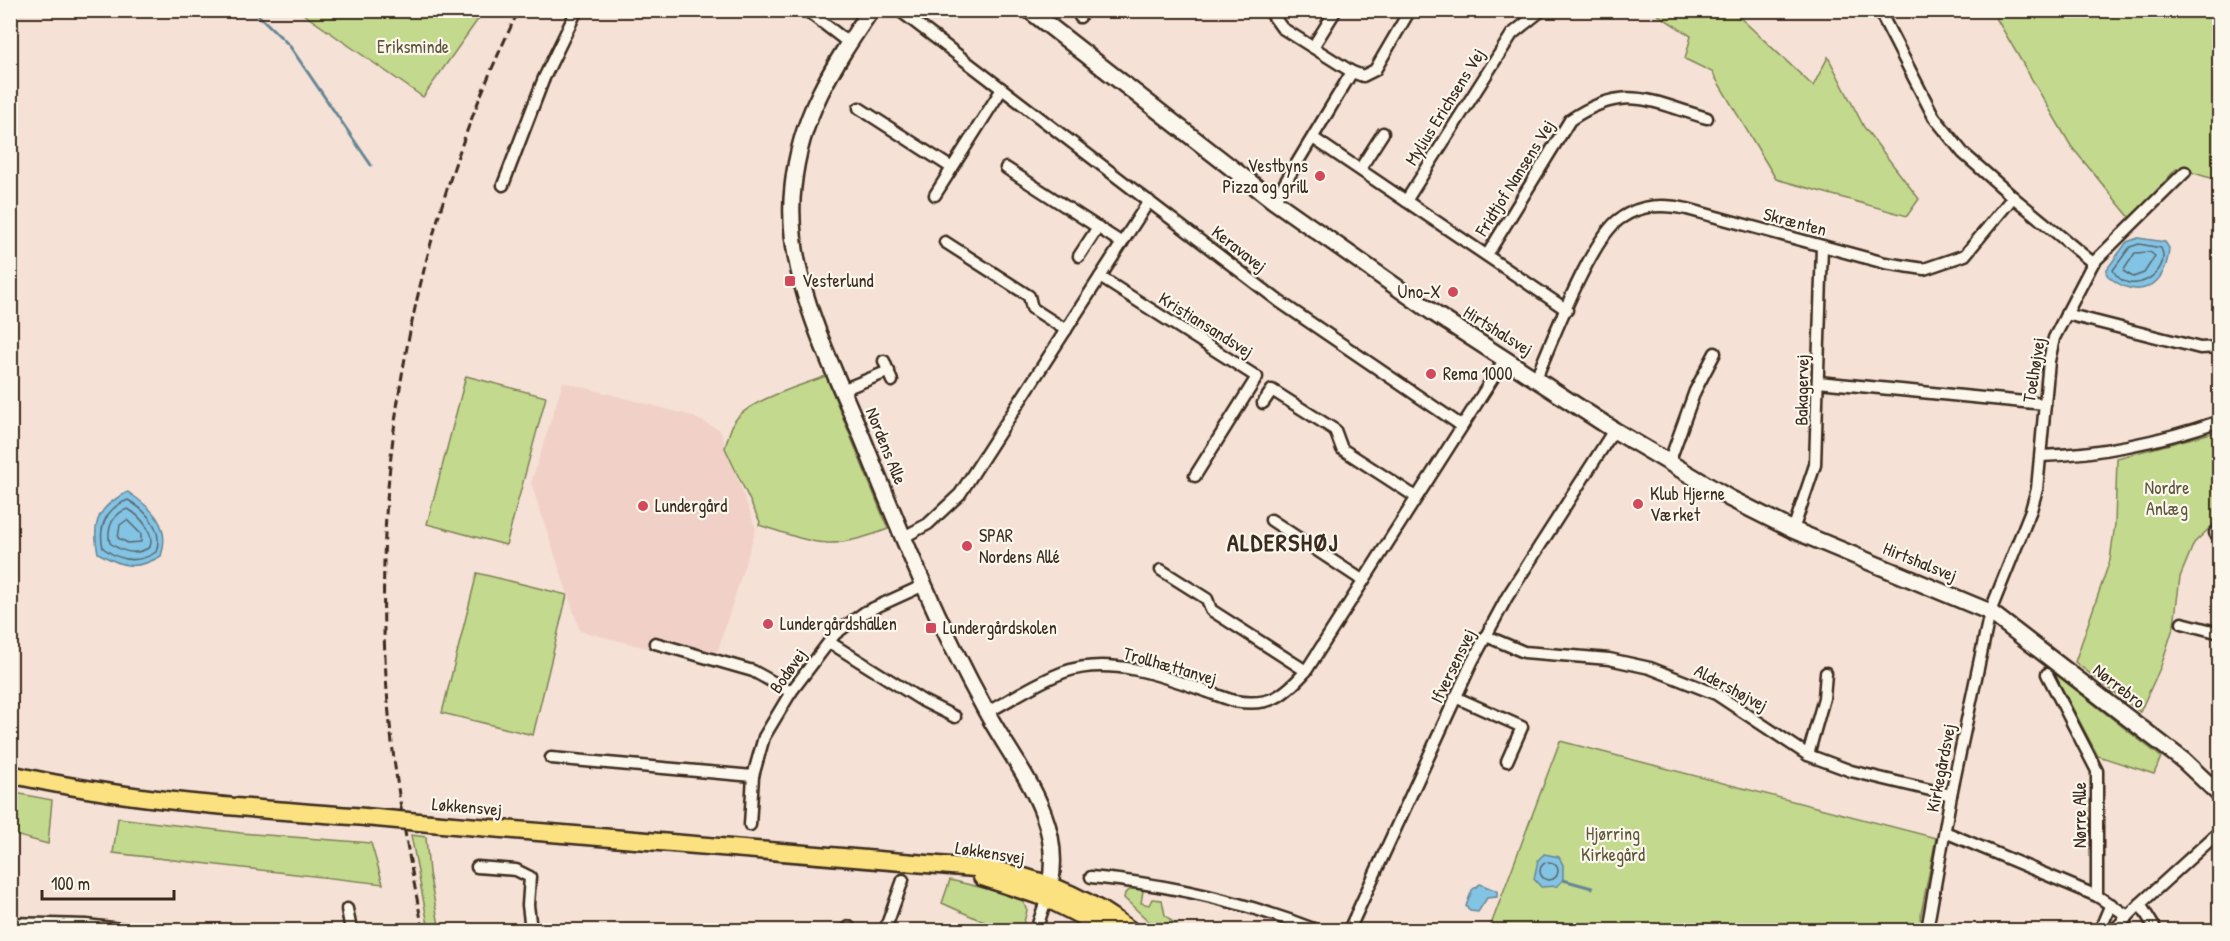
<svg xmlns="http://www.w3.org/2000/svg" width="2230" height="941" viewBox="0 0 2230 941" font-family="'Patrick Hand',sans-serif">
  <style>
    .built { fill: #f1d1c7 }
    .green { fill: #c3d98e; stroke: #7f8256; stroke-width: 1.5 }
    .water { fill: #83c3e4; stroke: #668695; stroke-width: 1.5 }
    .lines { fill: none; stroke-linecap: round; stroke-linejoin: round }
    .shore { stroke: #58676d; stroke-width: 1.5 }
    .stream { stroke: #668695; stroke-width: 3 }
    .street-casing { stroke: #3b2a1e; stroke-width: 15 }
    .secondary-casing { stroke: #3b2a1e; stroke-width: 20 }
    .primary-casing { stroke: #3b2a1e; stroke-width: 21 }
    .street { stroke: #fbf7ec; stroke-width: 10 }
    .secondary { stroke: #fbf7ec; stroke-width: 15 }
    .primary { stroke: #fbe180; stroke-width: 16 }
    .rail { stroke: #3b2a1e; stroke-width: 3; stroke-dasharray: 9 4.5; stroke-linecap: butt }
    .primary-bridge-casing { stroke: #3b2a1e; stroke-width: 21; stroke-linecap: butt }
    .primary-bridge { stroke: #fbe180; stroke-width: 16 }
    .poi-dot { fill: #d1495b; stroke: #fbf7ec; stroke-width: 2 }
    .labels { text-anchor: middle; stroke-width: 4.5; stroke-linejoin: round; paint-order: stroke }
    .park-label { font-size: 18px; fill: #5d563a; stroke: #fbf7ec }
    .street-label { font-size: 18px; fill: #3b2a1e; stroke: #fbf7ec }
    .poi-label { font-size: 18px; fill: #3b2a1e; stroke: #fbf7ec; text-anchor: start }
    .district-label { font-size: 24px; font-weight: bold; letter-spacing: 1.5px; fill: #3b2a1e; stroke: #fbf7ec }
  </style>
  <rect width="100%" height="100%" fill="#f5e1d6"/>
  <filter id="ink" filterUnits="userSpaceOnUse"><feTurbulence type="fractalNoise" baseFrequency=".0167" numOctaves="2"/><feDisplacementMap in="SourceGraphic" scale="12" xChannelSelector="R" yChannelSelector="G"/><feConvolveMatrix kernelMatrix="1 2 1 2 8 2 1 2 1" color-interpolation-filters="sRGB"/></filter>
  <g filter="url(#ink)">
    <path class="built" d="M563,382L689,415L720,430L756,529L717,653L651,635L647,648L580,631L531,483Z"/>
    <g class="green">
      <path d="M299,11H484L423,97Z"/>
      <path d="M1652,11H1733L1813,86L1828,57L1864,127L1919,199L1907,216L1776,179L1712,72L1685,59L1691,36Z"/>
      <path d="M1992,11H2219V179C2209,180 2191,170 2176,169L2131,219L2071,146Z"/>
      <path d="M466,376L546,397L506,545L427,524Z"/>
      <path d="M826,376L888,529C828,552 818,544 759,525L760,522L725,448C728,438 730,426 737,418C753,399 803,385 826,376Z"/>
      <path d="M2219,431V519L2194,543L2180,577L2174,625L2161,666L2140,712L2075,662L2110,560L2115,524L2117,458Z"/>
      <path d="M477,573L567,595L533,735L442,713Z"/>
      <path d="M2054,673L2161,757L2154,774L2098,756Z"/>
      <path d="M1560,741L1936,838L1920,919L1967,930H1489Z"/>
      <path d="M10,792L52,800L48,844L11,834Z"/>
      <path d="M118,818L241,833L371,843L383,884L113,853Z"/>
      <path d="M411,835L426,837L429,873L440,930H429Z"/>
      <path d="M950,880L1008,894L1022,900L1027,910L1022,930H1002L942,903Z"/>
      <path d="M1136,886L1143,891L1141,903L1149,905L1152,899L1162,900L1165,915L1182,930H1158L1124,898L1125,893Z"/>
    </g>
    <g class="water">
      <path d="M2138,238L2165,242L2169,248C2167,287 2137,303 2107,275V269L2127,242Z"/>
      <path d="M128,492C153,509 171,526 161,556C135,571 123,567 98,553C91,522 99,506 128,492Z"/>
      <path d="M1544,854L1559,857L1563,865V880L1557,886L1541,887L1534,879L1538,860Z"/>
      <path d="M1480,884L1497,891V897L1487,898L1478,912L1470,911L1466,906L1472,890Z"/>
    </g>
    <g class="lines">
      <g class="shore">
        <path d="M2139,244L2161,248C2173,273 2128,300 2113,270L2130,247Z"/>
        <path d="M2150,252L2155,256L2144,273L2133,277L2123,271L2135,253Z"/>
        <path d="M128,500C147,511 164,530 156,552C138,564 120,561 103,548C98,527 106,508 128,500Z"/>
        <path d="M128,509C140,516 155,532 150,547C136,556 122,552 110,543C106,529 113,513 128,509Z"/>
        <path d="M127,520L141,534V542L128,543L118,538L120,525Z"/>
        <circle cx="1549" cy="871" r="9"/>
      </g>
      <g class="stream">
        <path d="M253,10L289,45L371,165"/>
        <path d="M1563,880L1592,888"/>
      </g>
      <defs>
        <g id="street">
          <path d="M806,10L849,43"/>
          <path d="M899,10L1280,302L1462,426"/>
          <path d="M1269,10L1282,28L1352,72L1274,201"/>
          <path d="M1879,10L1934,117L1963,153L2013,197"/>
          <path d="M1080,17L1083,10"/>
          <path d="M1313,47L1336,10"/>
          <path d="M1352,72L1363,76L1375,70L1410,10"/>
          <path d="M859,108L952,168"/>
          <path d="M1313,138L1567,310"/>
          <path d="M1006,168L1122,243"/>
          <path d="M1360,169L1383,133"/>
          <path d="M503,185L544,78L577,10"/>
          <path d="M935,195L1002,89"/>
          <path d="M1406,201L1512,34L1542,10"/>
          <path d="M945,242L1029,296L1032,308L1066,330"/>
          <path d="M1487,255L1570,120C1625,83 1649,101 1707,118"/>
          <path d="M1079,256L1098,227"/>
          <path d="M1100,277L1257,377L1195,476"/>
          <path d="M2066,314L2200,348L2220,347"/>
          <path d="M884,361L892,381"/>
          <path d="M1536,378C1552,342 1591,237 1621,218C1642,204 1664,204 1687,209L1885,263L1924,269L1965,255L2013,197L2093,263"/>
          <path d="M1818,382L2045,404"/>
          <path d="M842,390L889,371"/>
          <path d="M1263,403L1272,390L1335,430L1342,449L1416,497"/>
          <path d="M2041,456C2102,454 2162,441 2220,421"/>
          <path d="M1669,463L1695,391L1715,353"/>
          <path d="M1271,520L1362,580"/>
          <path d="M1793,530L1815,465L1822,246"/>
          <path d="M2215,533L2220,534"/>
          <path d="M902,538L928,524L960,494L1149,201"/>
          <path d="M1161,570L1207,599L1211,610L1306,671"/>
          <path d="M2182,623L2220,633"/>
          <path d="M1486,636L1524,652L1609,659L1650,668L1716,694L1808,755L1851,771L1951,795"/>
          <path d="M829,642L923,701L955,717"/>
          <path d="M655,643L753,671L791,692"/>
          <path d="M2047,674L2097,771V896"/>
          <path d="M1455,697L1522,727L1507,761"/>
          <path d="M986,713C1012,699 1037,682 1064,672C1119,653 1182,684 1234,701C1269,707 1283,697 1306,671L1505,359"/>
          <path d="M1808,755L1824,698L1826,673"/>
          <path d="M551,758L753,776"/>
          <path d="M750,825L753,776L764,737L791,692L835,634L865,612L922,586"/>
          <path d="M1945,832L2097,896L2128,916"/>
          <path d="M477,867L516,870L530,877L528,905L531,930"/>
          <path d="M1091,877C1166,884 1245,902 1316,930"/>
          <path d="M2140,904L2156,930"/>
          <path d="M347,909L351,930"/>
          <path d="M10,923L86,925L130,930"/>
          <path d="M847,930L849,927"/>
          <path d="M885,930L903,880"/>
          <path d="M1036,930L1048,894"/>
          <path d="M1349,930L1472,662L1507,597L1614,430"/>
          <path d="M1927,930L1951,795L1990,612L2031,510L2037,489L2049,361L2054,338L2093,263L2185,172"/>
          <path d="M2100,930L2111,904"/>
          <path d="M2114,930L2140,904L2220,831"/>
        </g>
        <g id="secondary">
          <path d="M871,10C832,68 800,116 793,187C783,274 832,363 864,442C901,534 938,624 986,711C1016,767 1064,817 1050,885"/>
          <path d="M1029,10L1274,201L1435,314L1614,430L1729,498L1793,530L1990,612L2184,761L2220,795"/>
        </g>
        <g id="primary">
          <path d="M10,774C127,801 245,808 365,817"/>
          <path d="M430,823L987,869C1039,877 1088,898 1130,930"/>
          <path d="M982,877L1046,898L1109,930"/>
        </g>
      </defs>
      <use href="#street" class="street-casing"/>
      <use href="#secondary" class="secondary-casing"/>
      <use href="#primary" class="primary-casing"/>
      <use href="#street" class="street"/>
      <use href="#secondary" class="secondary"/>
      <use href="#primary" class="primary"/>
      <path class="rail" d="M423,930C408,852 393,772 387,691C370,459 416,219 519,10"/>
      <defs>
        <path id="primary-bridge" d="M365,817L430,823"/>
      </defs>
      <use href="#primary-bridge" class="primary-bridge-casing"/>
      <use href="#primary-bridge" class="primary-bridge"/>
    </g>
  </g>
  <g class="poi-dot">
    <circle cx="1320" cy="176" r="6"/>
    <rect x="784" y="275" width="12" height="12" rx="3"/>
    <circle cx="1453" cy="292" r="6"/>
    <circle cx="1431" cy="374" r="6"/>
    <circle cx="1638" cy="504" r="6"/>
    <circle cx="643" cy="506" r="6"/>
    <circle cx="967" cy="546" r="6"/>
    <circle cx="768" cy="624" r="6"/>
    <rect x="925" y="622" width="12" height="12" rx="3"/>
  </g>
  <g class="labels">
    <g class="park-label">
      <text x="413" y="53">Eriksminde</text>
      <text x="2167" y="494">Nordre<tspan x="2167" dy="21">Anlæg</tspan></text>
      <text x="1613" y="840">Hjørring<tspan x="1613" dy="21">Kirkegård</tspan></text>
    </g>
    <g class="street-label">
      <text transform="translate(1445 107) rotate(-58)" y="6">Mylius Erichsens Vej</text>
      <text transform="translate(1515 178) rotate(-58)" y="6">Fridtjof Nansens Vej</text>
      <text transform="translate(1795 222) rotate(15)" y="6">Skrænten</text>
      <text transform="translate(1239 249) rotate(38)" y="6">Keravavej</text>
      <text transform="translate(1206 325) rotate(32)" y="6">Kristiansandsvej</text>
      <text transform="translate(1498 331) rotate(32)" y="6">Hirtshalsvej</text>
      <text transform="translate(2034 370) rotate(-81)" y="6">Toelhøjvej</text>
      <text transform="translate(1802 390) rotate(-89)" y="6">Bakagervej</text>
      <text transform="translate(886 446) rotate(68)" y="6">Nordens Alle</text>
      <text transform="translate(1920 562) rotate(22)" y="6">Hirtshalsvej</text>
      <text transform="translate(1170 666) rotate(16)" y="6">Trollhættanvej</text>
      <text transform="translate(1453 666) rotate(-64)" y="6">Ifversensvej</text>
      <text transform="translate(788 671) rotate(-55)" y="6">Bodøvej</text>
      <text transform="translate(2119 686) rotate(38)" y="6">Nørrebro</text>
      <text transform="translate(1731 688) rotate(28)" y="6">Aldershøjvej</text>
      <text transform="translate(1941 768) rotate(-79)" y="6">Kirkegårdsvej</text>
      <text transform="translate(467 807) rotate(5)" y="6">Løkkensvej</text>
      <text transform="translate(2080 815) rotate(-90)" y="6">Nørre Alle</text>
      <text transform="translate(990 853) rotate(9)" y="6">Løkkensvej</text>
    </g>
    <g class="poi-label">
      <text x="1308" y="172" text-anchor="end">Vestbyns<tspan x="1308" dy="21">Pizza og grill</tspan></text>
      <text x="802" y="287">Vesterlund</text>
      <text x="1441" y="298" text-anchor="end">Uno-X</text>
      <text x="1443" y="380">Rema 1000</text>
      <text x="1650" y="500">Klub Hjerne<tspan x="1650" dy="21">Værket</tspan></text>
      <text x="655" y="512">Lundergård</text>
      <text x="979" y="542">SPAR<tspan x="979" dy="21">Nordens Allé</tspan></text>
      <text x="780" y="630">Lundergårdshallen</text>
      <text x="943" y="634">Lundergårdskolen</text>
    </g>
    <g class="district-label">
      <text x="1283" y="551">ALDERSHØJ</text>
    </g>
  </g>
  <rect width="2230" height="941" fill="none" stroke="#fbf7ec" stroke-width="36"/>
  <rect x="18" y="18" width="2194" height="905" fill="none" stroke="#3b2a1e" stroke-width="2" filter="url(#ink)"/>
  <path d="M42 890v9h132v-9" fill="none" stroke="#3b2a1e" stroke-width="3"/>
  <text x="51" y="890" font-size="18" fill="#3b2a1e" stroke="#fbf7ec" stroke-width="4.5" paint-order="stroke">100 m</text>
</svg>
